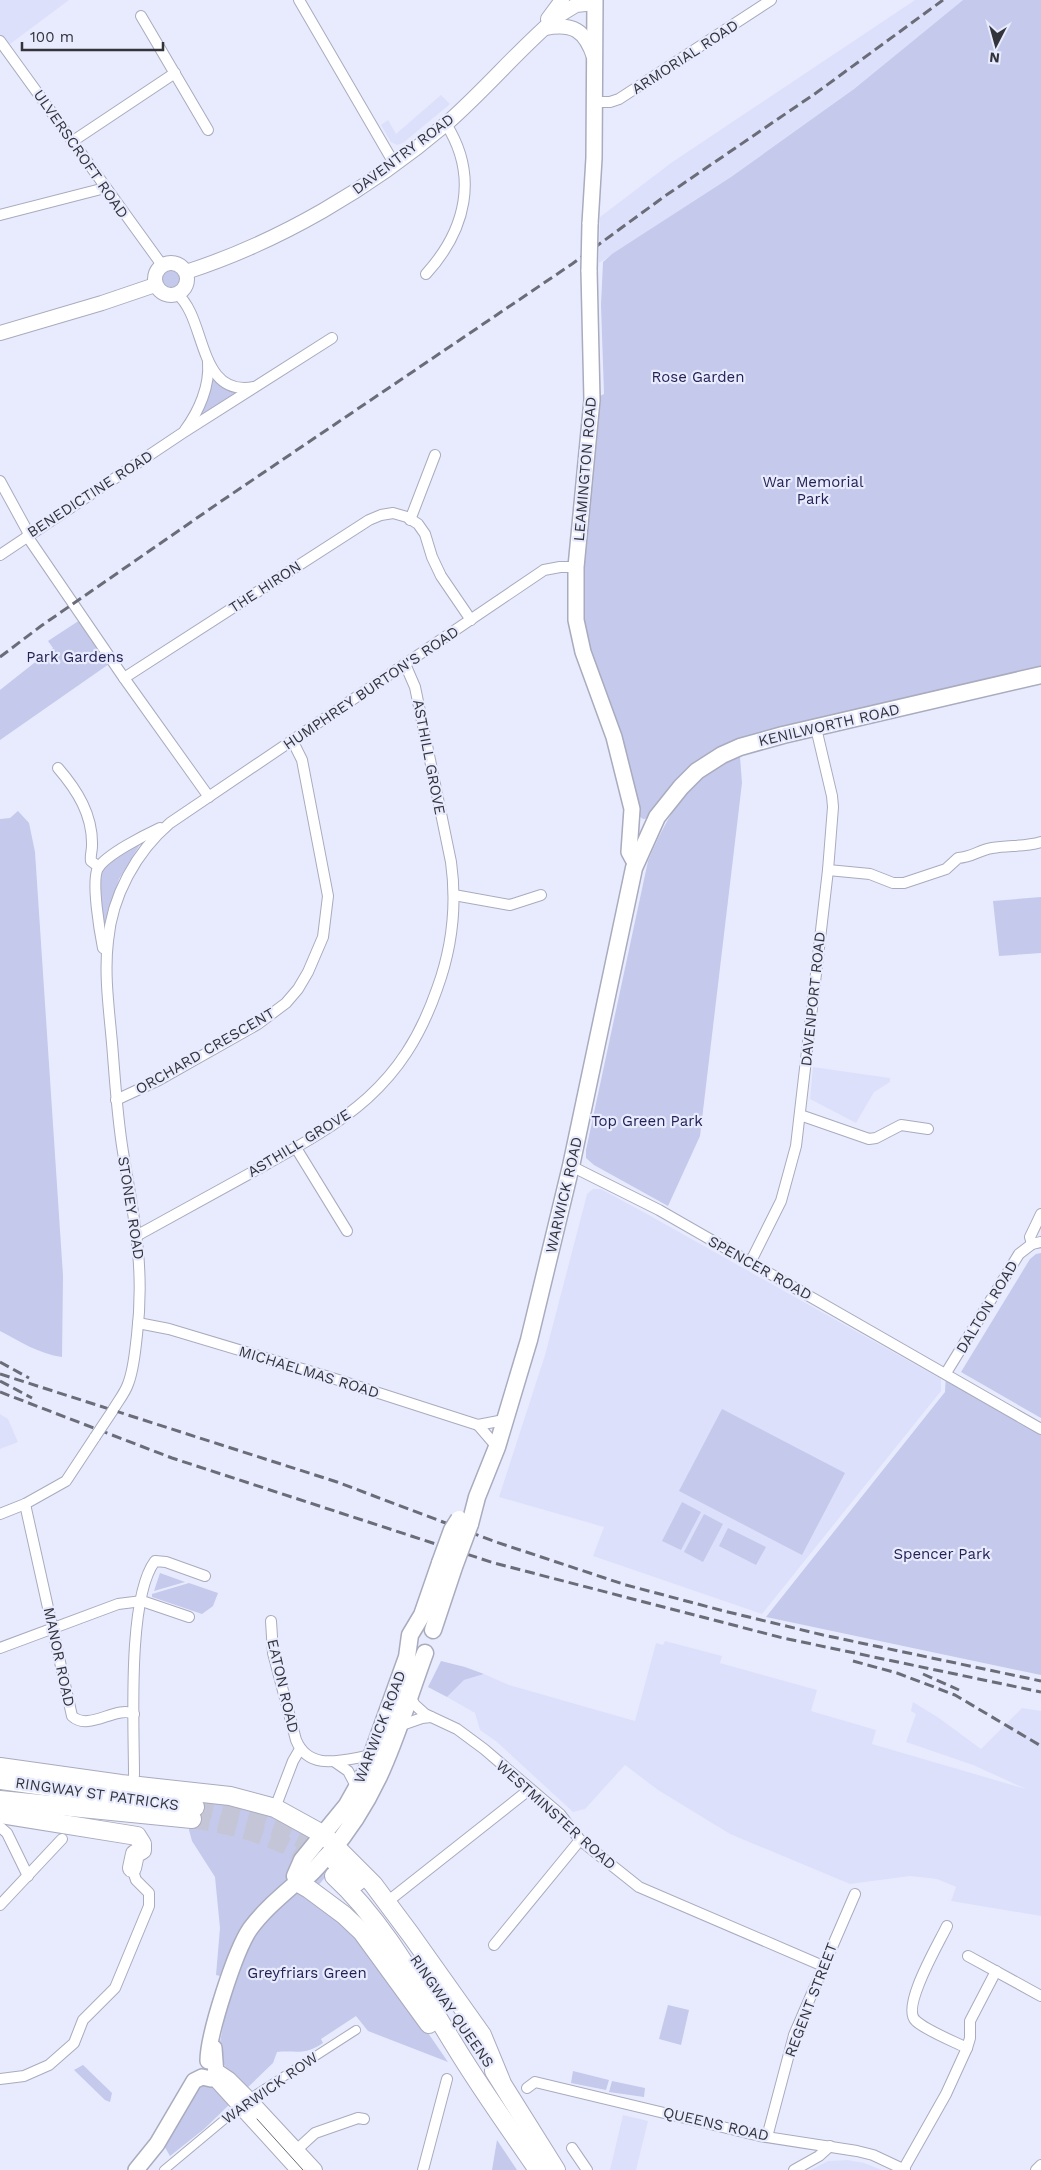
<svg xmlns="http://www.w3.org/2000/svg" width="1041" height="2170" viewBox="0 0 1041 2170" font-family="'Work Sans',sans-serif">
  <style>
    .built { fill: #dde0fb }
    .green { fill: #c5c9eb }
    .lines { fill: none; stroke-linecap: round; stroke-linejoin: round }
    .trunk-tunnel { stroke: #c4c6d7; stroke-width: 18; stroke-dasharray: 18 9; stroke-linecap: butt }
    .pedestrian-casing { stroke: #a9abbe; stroke-width: 10 }
    .minor-casing { stroke: #a9abbe; stroke-width: 12 }
    .tertiary-casing { stroke: #a9abbe; stroke-width: 16 }
    .secondary-casing { stroke: #a9abbe; stroke-width: 18 }
    .primary-casing { stroke: #a9abbe; stroke-width: 19 }
    .trunk-casing { stroke: #a9abbe; stroke-width: 20 }
    .pedestrian { stroke: #fff; stroke-width: 8 }
    .minor { stroke: #fff; stroke-width: 10 }
    .tertiary { stroke: #fff; stroke-width: 14 }
    .secondary { stroke: #fff; stroke-width: 15 }
    .primary { stroke: #fff; stroke-width: 16 }
    .trunk { stroke: #fff; stroke-width: 18 }
    .tram { stroke: #6a6c77; stroke-width: 1 }
    .rail { stroke: #6a6c77; stroke-width: 3; stroke-dasharray: 10 5; stroke-linecap: butt }
    .minor-bridge-casing { stroke: #a9abbe; stroke-width: 12; stroke-linecap: butt }
    .secondary-bridge-casing { stroke: #a9abbe; stroke-width: 18; stroke-linecap: butt }
    .primary-bridge-casing { stroke: #a9abbe; stroke-width: 19; stroke-linecap: butt }
    .minor-bridge { stroke: #fff; stroke-width: 10 }
    .secondary-bridge { stroke: #fff; stroke-width: 15 }
    .primary-bridge { stroke: #fff; stroke-width: 16 }
    .labels { text-anchor: middle; stroke-width: 4.5; stroke-linejoin: round; paint-order: stroke }
    .street-label { font-size: 15px; fill: #32333b; stroke: #e8ebfe }
    .park-label { font-size: 15px; fill: #232255; stroke: #e8ebfe }
  </style>
  <rect width="100%" height="100%" fill="#e8ebfe"/>
  <g class="built">
    <path d="M0,0H69L6,47L0,39Z"/>
    <path d="M915,0H963L854,89L731,177L599,263L600,217L671,163Z"/>
    <path d="M441,95L450,104L403,143L397,145L391,142L381,125L388,120L396,134Z"/>
    <path d="M813,1067L890,1078V1082L874,1092L856,1123L810,1099Z"/>
    <path d="M593,1189H601L647,1214L941,1379V1391L762,1614L593,1556L604,1527L499,1497L545,1355L585,1202L587,1194Z"/>
    <path d="M0,1414L8,1419L18,1442L0,1449Z"/>
    <path d="M665,1641L722,1656L720,1663L817,1690L811,1711L876,1730L872,1744L1026,1789L973,1765L906,1742L916,1714L911,1711L913,1702L939,1718L981,1749L1022,1708L1041,1711V1916L951,1901L956,1887L937,1879L910,1876L850,1884L730,1834L658,1790L625,1765L585,1809L573,1812L497,1742L480,1730L475,1713L447,1697L464,1680L484,1674L509,1685L635,1721L656,1643L663,1645Z"/>
    <path d="M623,2115L648,2121L636,2170H610Z"/>
    <path d="M848,2160L864,2163L882,2170H811L828,2161Z"/>
  </g>
  <g class="green">
    <path d="M963,0H1041V675L740,747L650,818L643,819L635,813L576,626L592,400L604,394L601,305L603,262L612,254L731,177L854,89Z"/>
    <circle cx="171" cy="279" r="13"/>
    <path d="M212,378L235,392V394L199,416Z"/>
    <path d="M80,620L109,664L0,740V690L53,648L48,641Z"/>
    <path d="M740,757L742,783L700,1136L668,1206L594,1165L586,1158V1150L648,861C668,814 689,775 740,757Z"/>
    <path d="M18,811L29,823L35,852L63,1276L62,1357C39,1354 19,1341 0,1331V819L10,818Z"/>
    <path d="M142,841L119,879L104,925L98,881L104,865Z"/>
    <path d="M1041,897V953L999,956L993,901Z"/>
    <path d="M1041,1253V1418L961,1372L1030,1259L1036,1254Z"/>
    <path d="M946,1373L1041,1429V1675L766,1617L945,1392Z"/>
    <path d="M722,1409L845,1473L802,1555L679,1491Z"/>
    <path d="M682,1502L701,1512L681,1550L662,1541Z"/>
    <path d="M704,1514L723,1524L703,1562L684,1552Z"/>
    <path d="M728,1528L766,1547L756,1565L719,1546Z"/>
    <path d="M160,1573L185,1582L154,1591Z"/>
    <path d="M189,1583L218,1593L213,1606L202,1614L152,1597V1594Z"/>
    <path d="M441,1661L465,1667L484,1674L464,1680L447,1697L428,1687Z"/>
    <path d="M196,1800L256,1809L296,1825L342,1857L312,1893L364,1940L448,2062L368,2031L356,2016L321,2039L323,2043C304,2056 297,2050 277,2052L273,2063L245,2090C230,2075 219,2064 220,2042L241,1932L230,1951L220,1976L216,1975L220,1928L215,1877L192,1841L189,1830Z"/>
    <path d="M668,2005L689,2010L681,2045L659,2039Z"/>
    <path d="M83,2065L112,2093L110,2102L105,2100L74,2070Z"/>
    <path d="M573,2071L609,2080L606,2090L571,2083Z"/>
    <path d="M211,2081L230,2104L204,2129L170,2156L163,2144L193,2087Z"/>
    <path d="M612,2081L645,2088L644,2097L609,2092Z"/>
    <path d="M497,2140L517,2170H492Z"/>
  </g>
  <g class="lines">
    <g class="trunk-tunnel">
      <path d="M195,1807C247,1816 295,1828 336,1863"/>
      <path d="M192,1819C236,1826 280,1837 317,1864"/>
    </g>
    <defs>
      <path id="pedestrian" d="M164,2170L249,2099L356,2030"/>
      <g id="minor">
        <path d="M299,0L395,165"/>
        <path d="M141,16L208,130"/>
        <path d="M0,41L162,265"/>
        <path d="M595,102H610L619,99L771,0"/>
        <path d="M73,141L175,73"/>
        <path d="M0,215L105,188"/>
        <path d="M426,274C466,230 479,176 446,124"/>
        <path d="M177,294C207,318 197,398 254,387"/>
        <path d="M185,430C199,411 210,386 208,362"/>
        <path d="M0,481L29,534"/>
        <path d="M410,520L435,455"/>
        <path d="M27,536L124,678L209,797"/>
        <path d="M0,555L181,434L332,338"/>
        <path d="M124,678L369,520L381,515L393,513L407,517L418,524L425,534L432,557L441,576L471,620"/>
        <path d="M58,768C77,790 93,815 92,846C92,851 90,856 91,861L99,867"/>
        <path d="M828,870L870,874L893,883H904L946,869L958,858C973,857 979,850 992,848C1009,845 1025,847 1041,842"/>
        <path d="M454,895L510,905L541,895"/>
        <path d="M103,948C100,933 91,881 98,868C107,854 145,835 160,828"/>
        <path d="M116,1100L159,1080L258,1024L286,1003L298,989L308,972L323,937L328,896L302,760L292,740"/>
        <path d="M800,1115L869,1139L876,1138L901,1125L928,1129"/>
        <path d="M296,1148L347,1231"/>
        <path d="M571,1166L659,1210L1041,1429"/>
        <path d="M138,1235C178,1213 218,1191 258,1169C346,1120 402,1089 437,989C452,948 457,905 451,862L415,687L405,664"/>
        <path d="M1032,1244L1030,1237L1041,1214"/>
        <path d="M750,1263L781,1201L796,1146L828,870L833,807L832,796L816,728"/>
        <path d="M138,1323L169,1329L329,1377L478,1425L504,1420"/>
        <path d="M946,1373L1019,1254L1032,1244L1041,1242"/>
        <path d="M113,1410C118,1401 125,1393 128,1384C134,1369 135,1351 137,1335C145,1267 134,1218 123,1152C117,1116 115,1079 112,1043C109,1009 104,974 108,941C112,896 136,852 170,823L544,570L560,567H576"/>
        <path d="M478,1425L497,1447"/>
        <path d="M25,1504L72,1716C89,1732 116,1705 134,1714"/>
        <path d="M0,1514L25,1504L66,1481L95,1437"/>
        <path d="M271,1621L273,1653L296,1740C310,1774 347,1758 375,1755"/>
        <path d="M0,1648L118,1604L142,1601L189,1617"/>
        <path d="M409,1695L415,1705L425,1714L457,1729L484,1749L560,1814L580,1840L639,1887L823,1966"/>
        <path d="M399,1726L422,1718L431,1717"/>
        <path d="M335,1762L348,1771L357,1788"/>
        <path d="M134,1775C134,1726 127,1598 155,1561L166,1562L205,1576"/>
        <path d="M275,1808L293,1761L300,1749"/>
        <path d="M0,1827L7,1833L28,1876"/>
        <path d="M387,1902L530,1789"/>
        <path d="M0,1905L62,1839"/>
        <path d="M947,1926C939,1943 900,2008 916,2021C927,2031 953,2041 967,2048"/>
        <path d="M494,1945L580,1840"/>
        <path d="M968,1956L1041,1996"/>
        <path d="M0,2079L24,2076L49,2065L74,2043L83,2020L115,1988L149,1906V1893L136,1880L132,1868"/>
        <path d="M527,2088L535,2082L760,2136L857,2151L873,2155L905,2170"/>
        <path d="M767,2137L794,2035L855,1894"/>
        <path d="M572,2148L587,2170"/>
        <path d="M291,2155L315,2133L358,2118L364,2119"/>
        <path d="M423,2170L447,2079"/>
        <path d="M794,2170L819,2156L830,2146"/>
        <path d="M903,2170L946,2094L967,2048L970,2038V2021L996,1971"/>
        <path d="M1036,2170L1041,2165"/>
      </g>
      <g id="tertiary">
        <path d="M548,19L562,0"/>
        <path d="M545,28C573,23 585,30 594,57"/>
        <circle cx="171" cy="279" r="16"/>
        <path d="M186,272C279,242 371,188 446,124C485,90 519,49 558,16L576,5L595,3"/>
        <path d="M0,333L102,303L155,285"/>
        <path d="M217,2071L229,2079L249,2099L315,2170"/>
        <path d="M216,2080L298,2170"/>
      </g>
      <g id="secondary">
        <path d="M590,224L594,158L595,0"/>
        <path d="M589,270L592,400L576,567V620L583,652L614,737L632,809L629,852L635,863"/>
        <path d="M208,2061C208,2035 235,1951 250,1929C263,1911 280,1897 297,1882"/>
        <path d="M136,2170L157,2144L194,2081L202,2077L211,2079L216,2075L214,2048"/>
      </g>
      <g id="primary">
        <path d="M470,1524L477,1497L497,1447L529,1340L571,1166L634,868L657,817L681,787L697,771L722,755L740,747L783,735L1041,675"/>
        <path d="M433,1630L454,1567"/>
        <path d="M425,1653C397,1729 383,1792 328,1855C318,1865 310,1878 297,1882L295,1876L302,1860L347,1805L366,1771L407,1657L410,1635L422,1615L440,1563"/>
      </g>
      <g id="trunk">
        <path d="M0,1767L121,1784L230,1796L275,1808L324,1835L373,1884L411,1935L482,2035L501,2081"/>
        <path d="M0,1780L195,1807"/>
        <path d="M0,1800L192,1819"/>
        <path d="M0,1814L137,1836L142,1844V1850L135,1854L132,1868"/>
        <path d="M336,1863L357,1882"/>
        <path d="M334,1876C385,1923 419,1988 455,2046C481,2089 510,2129 538,2170"/>
        <path d="M297,1882L309,1889L344,1915L362,1932L429,2024"/>
        <path d="M494,2071L556,2170"/>
      </g>
    </defs>
    <use href="#pedestrian" class="pedestrian-casing"/>
    <use href="#minor" class="minor-casing"/>
    <use href="#tertiary" class="tertiary-casing"/>
    <use href="#secondary" class="secondary-casing"/>
    <use href="#primary" class="primary-casing"/>
    <use href="#trunk" class="trunk-casing"/>
    <use href="#pedestrian" class="pedestrian"/>
    <use href="#minor" class="minor"/>
    <use href="#tertiary" class="tertiary"/>
    <use href="#secondary" class="secondary"/>
    <use href="#primary" class="primary"/>
    <use href="#trunk" class="trunk"/>
    <path class="tram" d="M257,2119L303,2170"/>
    <g class="rail">
      <path d="M0,657L41,626L220,502L572,264L665,196L816,93L943,0"/>
      <path d="M0,1362L29,1378"/>
      <path d="M0,1374L337,1482L496,1542L626,1585L724,1611L823,1635L1041,1681"/>
      <path d="M0,1381L32,1398"/>
      <path d="M0,1392L172,1458L494,1563L783,1638L1041,1692"/>
      <path d="M853,1661L897,1673L955,1695L1041,1746"/>
      <path d="M923,1674L959,1690"/>
    </g>
    <defs>
      <path id="minor-bridge" d="M95,1437L113,1410"/>
      <path id="secondary-bridge" d="M589,270L590,224"/>
      <g id="primary-bridge">
        <path d="M440,1563L452,1530L459,1519"/>
        <path d="M454,1567L470,1524"/>
      </g>
    </defs>
    <use href="#minor-bridge" class="minor-bridge-casing"/>
    <use href="#secondary-bridge" class="secondary-bridge-casing"/>
    <use href="#primary-bridge" class="primary-bridge-casing"/>
    <use href="#minor-bridge" class="minor-bridge"/>
    <use href="#secondary-bridge" class="secondary-bridge"/>
    <use href="#primary-bridge" class="primary-bridge"/>
  </g>
  <g class="labels">
    <g class="street-label">
      <text transform="translate(685 57) rotate(-33)" y="5">ARMORIAL ROAD</text>
      <text transform="translate(81 154) rotate(55)" y="5">ULVERSCROFT ROAD</text>
      <text transform="translate(403 154) rotate(-37)" y="5">DAVENTRY ROAD</text>
      <text transform="translate(585 469) rotate(-85)" y="5">LEAMINGTON ROAD</text>
      <text transform="translate(90 494) rotate(-33)" y="5">BENEDICTINE ROAD</text>
      <text transform="translate(265 587) rotate(-33)" y="5">THE HIRON</text>
      <text transform="translate(371 688) rotate(-34)" y="5">HUMPHREY BURTON'S ROAD</text>
      <text transform="translate(829 725) rotate(-13)" y="5">KENILWORTH ROAD</text>
      <text transform="translate(429 757) rotate(79)" y="5">ASTHILL GROVE</text>
      <text transform="translate(813 999) rotate(-84)" y="5">DAVENPORT ROAD</text>
      <text transform="translate(205 1051) rotate(-30)" y="5">ORCHARD CRESCENT</text>
      <text transform="translate(299 1143) rotate(-31)" y="5">ASTHILL GROVE</text>
      <text transform="translate(564 1195) rotate(-77)" y="5">WARWICK ROAD</text>
      <text transform="translate(131 1208) rotate(81)" y="5">STONEY ROAD</text>
      <text transform="translate(760 1268) rotate(29)" y="5">SPENCER ROAD</text>
      <text transform="translate(987 1307) rotate(-59)" y="5">DALTON ROAD</text>
      <text transform="translate(309 1372) rotate(17)" y="5">MICHAELMAS ROAD</text>
      <text transform="translate(59 1657) rotate(78)" y="5">MANOR ROAD</text>
      <text transform="translate(283 1686) rotate(77)" y="5">EATON ROAD</text>
      <text transform="translate(380 1727) rotate(-69)" y="5">WARWICK ROAD</text>
      <text transform="translate(97 1794) rotate(8)" y="5">RINGWAY ST PATRICKS</text>
      <text transform="translate(556 1815) rotate(42)" y="5">WESTMINSTER ROAD</text>
      <text transform="translate(811 2000) rotate(-69)" y="5">REGENT STREET</text>
      <text transform="translate(452 2011) rotate(55)" y="5">RINGWAY QUEENS</text>
      <text transform="translate(270 2088) rotate(-35)" y="5">WARWICK ROW</text>
      <text transform="translate(716 2124) rotate(13)" y="5">QUEENS ROAD</text>
    </g>
    <g class="park-label">
      <text x="698" y="382">Rose Garden</text>
      <text x="813" y="487">War Memorial<tspan x="813" dy="17">Park</tspan></text>
      <text x="75" y="662">Park Gardens</text>
      <text x="647" y="1126">Top Green Park</text>
      <text x="942" y="1559">Spencer Park</text>
      <text x="307" y="1978">Greyfriars Green</text>
    </g>
  </g>
  <g transform="translate(996 45) rotate(186)" stroke="#e8ebfe" stroke-width="4" paint-order="stroke">
  <path d="M0-4L9 19L0 12L-9 19Z" fill="#32333b"/>
  <text y="-8" font-size="14" font-weight="bold" text-anchor="middle" fill="#32333b">N</text>
  </g>
  <path d="M22 42v8h141v-8" fill="none" stroke="#32333b" stroke-width="2.5"/>
  <text x="30" y="42" font-size="15" fill="#32333b" stroke="#e8ebfe" stroke-width="4" paint-order="stroke">100 m</text>
</svg>
